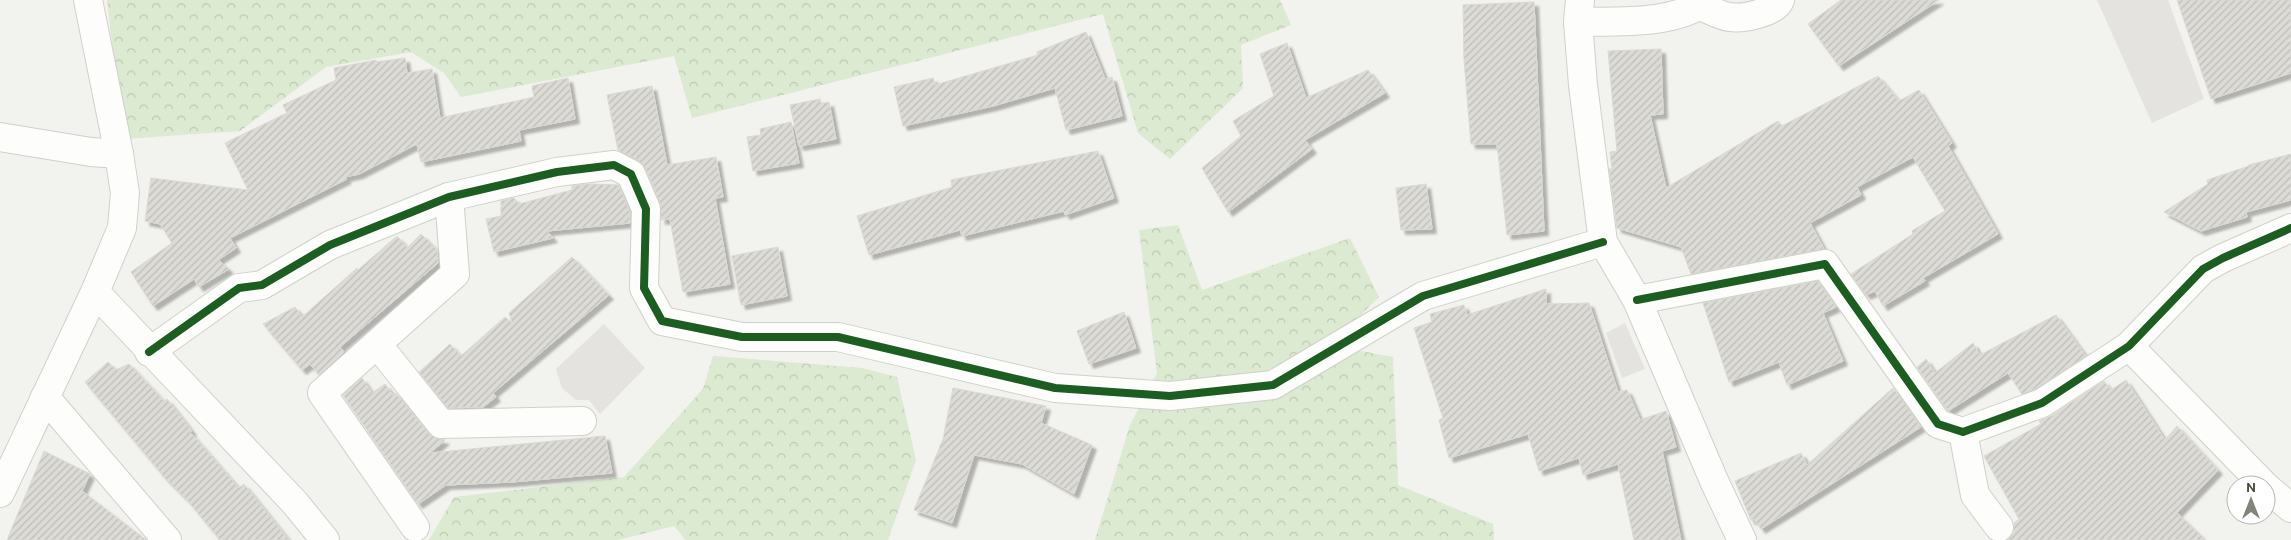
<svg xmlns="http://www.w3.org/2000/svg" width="2291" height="540" viewBox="0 0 2291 540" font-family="Overpass,sans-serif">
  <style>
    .forest { fill: url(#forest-crowns) }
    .parking { fill: #e4e3df }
    .building { fill: url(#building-hatch); stroke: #dad9d4; filter: url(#shadow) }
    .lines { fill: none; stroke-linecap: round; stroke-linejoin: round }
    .minor-casing { stroke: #d0d0cb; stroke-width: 30 }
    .minor { stroke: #fdfdfc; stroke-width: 28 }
    .cycleway-casing { stroke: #fff; stroke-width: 11 }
    .cycleway { stroke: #1b5e20; stroke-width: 8 }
  </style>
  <defs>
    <pattern id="forest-crowns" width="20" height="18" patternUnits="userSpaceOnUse" patternTransform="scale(1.25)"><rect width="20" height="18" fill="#dbead0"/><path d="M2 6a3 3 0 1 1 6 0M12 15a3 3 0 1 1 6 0" fill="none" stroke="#bdcab3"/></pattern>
    <pattern id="building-hatch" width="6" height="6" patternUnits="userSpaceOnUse" patternTransform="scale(1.25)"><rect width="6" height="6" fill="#dcdbd6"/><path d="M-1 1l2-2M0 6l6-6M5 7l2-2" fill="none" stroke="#bebdb8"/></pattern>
    <filter id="shadow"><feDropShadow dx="4.5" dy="4.5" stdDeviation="1" flood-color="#0004"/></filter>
  </defs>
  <rect width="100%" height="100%" fill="#f2f2ee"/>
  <g class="forest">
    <path d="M107,0H1280L1291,25L1241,45L1243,88L1170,159L1138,133L1103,14L692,118L674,56L461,97L444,73L411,52L326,67L240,131L123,139Z"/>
    <path d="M1178,225L1202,290L1350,238L1379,297L1330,345L1393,357L1398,485L1493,524L1494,540H1095L1130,425L1157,373L1139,230Z"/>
    <path d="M713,356L862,368L897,377L916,460L888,540H686L674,526L618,540H429L454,497L624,477L703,389Z"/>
  </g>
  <g class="parking">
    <path d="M2097,0H2168L2204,99L2152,123Z"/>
    <path d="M1625,323L1645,369L1622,378L1606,333Z"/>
    <path d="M604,324L645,368L600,414L589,400H576L562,388L556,369Z"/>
  </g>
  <g class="building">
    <path d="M1841,0H1939L1839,66L1808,24Z"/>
    <path d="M2177,0H2291V73L2211,99Z"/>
    <path d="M1534,2L1544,231L1507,235L1497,144H1471L1464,60L1463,5Z"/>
    <path d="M1086,32L1105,79L1112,77L1122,116L1066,130L1055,88L993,106L903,126L894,87L933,78L935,85L1038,55L1037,52Z"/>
    <path d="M1287,43L1306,98L1368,70L1385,93L1305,140L1312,149L1228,212L1202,168L1241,136L1233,121L1274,96L1260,54Z"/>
    <path d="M1661,49L1663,114L1650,115L1666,188L1778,121L1782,126L1878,76L1899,101L1919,90L1952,143L1948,146L1998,234L1923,278L1925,281L1883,306L1875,291L1866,295L1851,274L1913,234L1912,231L1945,211L1913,157L1857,187L1861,195L1810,223L1824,249L1691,274L1681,247L1617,228L1609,169H1612L1610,152L1617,151L1608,51Z"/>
    <path d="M405,58L407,73L432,69L440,118L534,97L532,86L568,78L575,119L519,130L521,141L421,162L417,144L359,174L345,177L347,179L230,238L236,248L218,260L229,269L199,287L194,279L153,306L131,272L172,243L160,224L145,221L151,178L248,190L225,143L287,113L283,105L336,80L334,68L376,60V62Z"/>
    <path d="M652,86L667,165L716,157L723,197L715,198L730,284L683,292L670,219L661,220L660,203L645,167L638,160L618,150L607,95Z"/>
    <path d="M820,99L821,104L829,102L836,139L799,146L790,105Z"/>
    <path d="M791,122L799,163L753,171L747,137L761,135L760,129Z"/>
    <path d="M1098,151L1114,198L1065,215L1064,211L962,236L960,230L869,255L857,216L952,187L951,180Z"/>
    <path d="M2291,154V200L2246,212L2247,217L2201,231L2164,212L2208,184L2207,180L2249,166V165Z"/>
    <path d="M588,184L619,185L630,212V223L547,231L553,238L494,252L486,219L501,216V201L514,198L519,204L572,190V186Z"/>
    <path d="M1426,184L1432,229L1401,230L1396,188Z"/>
    <path d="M421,234L437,250L438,263L340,347L344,352L319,375L310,364L302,370L263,324L295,307L302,317L357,268L358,270L397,236L407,248Z"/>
    <path d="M778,247L787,296L741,305L732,256Z"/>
    <path d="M572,257L609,295L493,393L496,397L483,407L448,408L419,372L450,344L461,356L505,317L512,323L509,313Z"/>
    <path d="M1818,281L1836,307L1823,313L1843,361L1787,385L1779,362L1729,382L1703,303Z"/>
    <path d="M1546,289V304L1589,303L1618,392L1627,390L1640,420L1666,411L1676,447L1662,451L1681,540H1634L1618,464L1583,475L1579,458L1539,471L1528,434L1449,458L1439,420L1443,418L1414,328L1432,322L1430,314L1464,305L1467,315Z"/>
    <path d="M1124,312L1136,348L1089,364L1077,331Z"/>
    <path d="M2056,315L2086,356L2035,389L2022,394L2008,373L1948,411L1917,367L1926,359L1935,373L1973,343L1980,355Z"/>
    <path d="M108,362L116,370L129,364L164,401L167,399L192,431L190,432L239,488L244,484L289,540H220L188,501L165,478L85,382Z"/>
    <path d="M362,378L372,393L385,384L393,395L396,393L429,434L435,438L445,440L430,453L605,436L612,473L512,482L446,485L418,504L343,395Z"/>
    <path d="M2126,380L2165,440L2177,426L2218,470L2177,513L2205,540H2007L2014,533V523L2019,519L1984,456L2041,424L2039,421L2051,416L2104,381L2111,390Z"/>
    <path d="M953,388L1046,406L1041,423L1092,445L1074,494L1022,464L974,455L952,523L914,510L943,439Z"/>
    <path d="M1893,388L1921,427L1761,529L1754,519L1751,520L1735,481L1801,453L1807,465Z"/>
    <path d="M44,451L90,474L82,491L146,540H7Z"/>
  </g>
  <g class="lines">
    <defs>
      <g id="minor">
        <path d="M1580,0L1578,22L1583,85L1603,242L1637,300L1715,483L1742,540"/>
        <path d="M1700,6C1709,9 1720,16 1730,17C1742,19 1775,13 1780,0"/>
        <path d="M1578,22C1617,21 1676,25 1707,0"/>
        <path d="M0,137L91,152L119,154"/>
        <path d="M95,292L295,503L325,540"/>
        <path d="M1637,300L1825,264L1938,424L1963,432L2042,403L2129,346L2203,269L2223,258L2291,228"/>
        <path d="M377,344L441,424L582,421"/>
        <path d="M2129,346L2264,485"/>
        <path d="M149,352L239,288L262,285L330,245L449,197L557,172L614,165L631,174L646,209L644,288L662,321L742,337H838L1055,388L1170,396L1273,385L1423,296L1603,242"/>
        <path d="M45,397L167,540"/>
        <path d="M1963,432L1975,495L1999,527"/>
        <path d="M2266,487L2291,508"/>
        <path d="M0,493L95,292L122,228L125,193L119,154L88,0"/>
        <path d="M415,527L322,393L455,274L449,197"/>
      </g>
    </defs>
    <use href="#minor" class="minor-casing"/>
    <use href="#minor" class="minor"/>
    <defs>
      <g id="cycleway">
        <path d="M1637,300L1825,264L1938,424L1963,432L2042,403L2129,346L2203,269L2223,258L2291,228"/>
        <path d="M149,352L239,288L262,285L330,245L449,197L557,172L614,165L631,174L646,209L644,288L662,321L742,337H838L1055,388L1170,396L1273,385L1423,296L1603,242"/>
      </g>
    </defs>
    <use href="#cycleway" class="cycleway-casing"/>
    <use href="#cycleway" class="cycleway"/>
  </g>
  <g transform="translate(2251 500)"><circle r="24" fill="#ffffff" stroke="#b6b5b0"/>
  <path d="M0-4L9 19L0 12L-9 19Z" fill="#848279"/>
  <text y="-8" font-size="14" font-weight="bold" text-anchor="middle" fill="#48453a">N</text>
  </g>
</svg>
